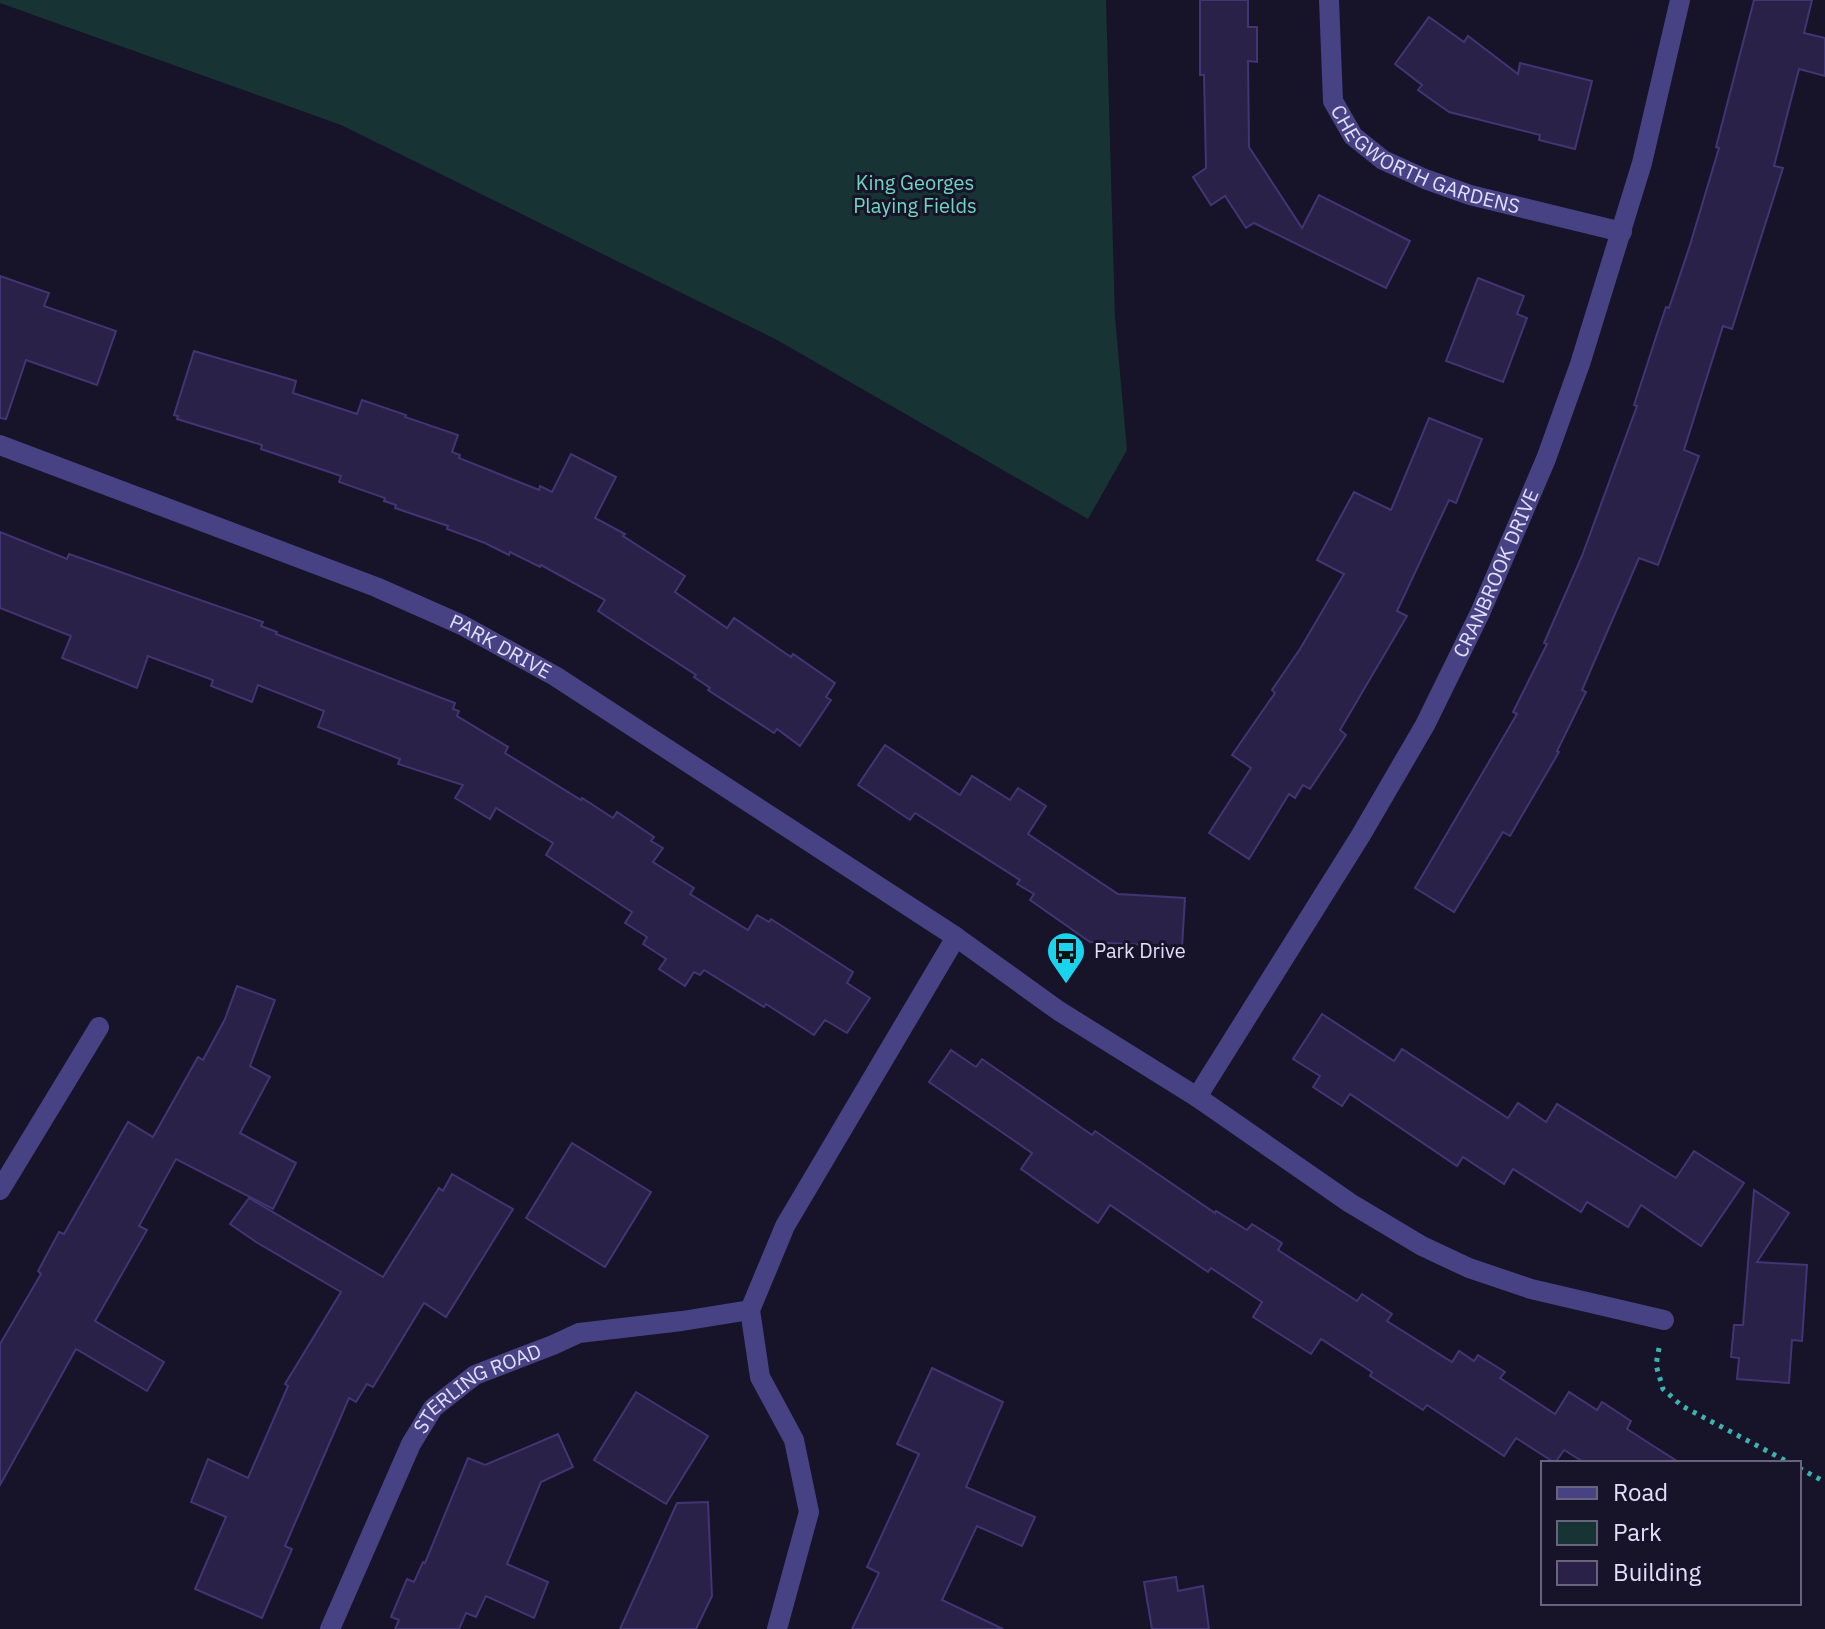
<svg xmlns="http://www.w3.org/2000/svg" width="1825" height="1629" viewBox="0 0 1825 1629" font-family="'IBM Plex Sans',sans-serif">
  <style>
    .green { fill: #173333 }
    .building { fill: #2a2149; stroke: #423573; stroke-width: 2 }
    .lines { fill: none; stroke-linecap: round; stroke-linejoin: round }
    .path { stroke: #3bb3af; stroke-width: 5; stroke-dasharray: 4 6; stroke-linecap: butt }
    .minor { stroke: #464284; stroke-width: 20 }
    .labels { text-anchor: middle; stroke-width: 6; stroke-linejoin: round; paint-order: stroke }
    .street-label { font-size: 20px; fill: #e2defc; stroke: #171329 }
    .park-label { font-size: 20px; fill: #6fd8c0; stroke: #171329 }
    .poi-label { font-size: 20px; fill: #e2defc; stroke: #171329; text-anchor: start }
  </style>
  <rect width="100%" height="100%" fill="#171329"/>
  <path class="green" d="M0,0H1106L1115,317L1127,450L1088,519L777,340L341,125L0,3Z"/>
  <g class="building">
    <path d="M1200,0H1248V27H1257V62L1248,61L1249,147L1302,228L1319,195L1410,241L1386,288L1254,223L1246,228L1225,196L1211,205L1193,177L1206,168L1204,75H1200Z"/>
    <path d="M1754,0H1812L1804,33L1825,38V76L1799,69L1774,166L1783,168L1732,329L1723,326L1684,450L1699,456L1658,565L1639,558L1582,690L1586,692L1557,751L1559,752L1510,836L1503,832L1454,912L1415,888L1517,714L1513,712L1547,644L1544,643L1582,556L1637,406L1634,405L1656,337L1666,307L1669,308L1690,245L1719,148L1716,147Z"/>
    <path d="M1429,17L1464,42L1468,36L1518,74L1520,63L1592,81L1575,149L1539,140L1540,135L1449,112L1418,90L1422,85L1395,64Z"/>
    <path d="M0,276L49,293L44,306L116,331L97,385L26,360L6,419L0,418Z"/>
    <path d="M1478,278L1524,296L1517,314L1527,318L1503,382L1446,361Z"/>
    <path d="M194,351L296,381L293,393L357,414L362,400L406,415L405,417L458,435L452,452L460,455L459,458L539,490L540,486L552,492L571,454L616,477L595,518L625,534L623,536L685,576L675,592L727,628L734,618L791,657L793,654L835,683L826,697L831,700L800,746L777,729L774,733L708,690L710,688L694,677L696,675L598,611L605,600L541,565L540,567L510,552L509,555L485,543L447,529L448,526L395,508L396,505L384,501L385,498L339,482L341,476L261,449L262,445L177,419L178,416L174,415Z"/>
    <path d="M1429,418L1482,439L1456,503L1449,500L1397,611L1407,616L1340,730L1346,735L1310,789L1303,785L1295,798L1289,794L1249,859L1209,833L1251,768L1232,755L1275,693L1272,690L1300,649L1344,574L1317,560L1354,492L1391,510Z"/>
    <path d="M0,532L67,559L69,554L263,622L261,626L277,632L276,634L455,703L453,709L459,711L457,716L508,747L505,753L581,800L582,798L613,818L617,812L654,837L651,841L663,848L653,862L694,888L690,894L748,930L757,915L769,922L771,919L853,972L847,983L870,998L847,1033L825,1020L814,1035L766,1004L764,1007L704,970L700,975L694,972L685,986L659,969L666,959L643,944L647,937L625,923L632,912L546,855L553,843L496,808L490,819L455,798L463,785L398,764L400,759L318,727L324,711L258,685L252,702L211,686L213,680L148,656L137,688L62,658L71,636L0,608Z"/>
    <path d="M885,745L960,795L972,776L1010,800L1018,788L1046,806L1028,834L1118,894L1185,898L1182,947L1090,942L1030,900L1034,894L1017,884L1020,880L915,813L910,820L858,785Z"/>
    <path d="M237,986L275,1000L250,1066L270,1077L240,1133L296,1163L273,1209L176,1159L139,1226L147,1230L95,1321L164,1362L147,1391L76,1349L0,1485V1344L41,1274L38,1271L59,1232L64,1234L128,1122L153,1137L198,1057L203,1060L225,1019Z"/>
    <path d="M1322,1014L1394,1061L1402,1049L1508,1118L1518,1103L1546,1122L1557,1104L1676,1178L1694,1151L1744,1183L1701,1246L1641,1205L1628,1227L1587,1202L1581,1212L1513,1169L1504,1184L1463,1157L1457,1166L1350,1094L1342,1106L1313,1087L1320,1076L1293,1059Z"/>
    <path d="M951,1050L976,1067L982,1059L1092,1135L1095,1131L1215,1213L1216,1211L1247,1230L1252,1224L1282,1243L1278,1250L1357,1301L1362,1294L1392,1314L1387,1321L1452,1362L1459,1351L1474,1361L1478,1355L1505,1372L1500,1378L1555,1414L1569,1392L1597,1410L1602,1402L1631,1421L1627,1429L1680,1463H1585L1564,1450L1555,1463L1516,1438L1504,1456L1427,1405L1423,1410L1370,1376L1372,1372L1321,1339L1311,1354L1253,1317L1262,1302L1211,1268L1208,1272L1110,1205L1098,1223L1021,1169L1032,1153L929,1082Z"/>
    <path d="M572,1143L651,1192L605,1267L526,1218Z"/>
    <path d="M452,1174L513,1209L446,1317L424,1303L373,1387L367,1384L356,1402L349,1398L285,1546L292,1549L262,1618L195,1589L226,1517L191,1502L208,1459L248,1478L288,1386L285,1384L341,1292L256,1242L230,1224L249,1198L383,1277L439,1188L443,1191Z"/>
    <path d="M1754,1190L1789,1213L1757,1262L1807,1265L1802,1341L1792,1340L1789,1383L1737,1379L1739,1358L1731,1357L1734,1325H1743Z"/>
    <path d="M932,1368L1003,1402L966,1487L1035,1517L1022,1546L977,1526L942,1600L1003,1629H852L879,1573L867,1567L919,1454L897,1444Z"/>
    <path d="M636,1392L708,1436L666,1504L594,1460Z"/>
    <path d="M558,1434L573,1467L541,1482L507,1564L548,1582L534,1618L486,1596L476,1617L466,1613L459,1629H395L399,1620L391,1617L407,1579L414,1582L423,1562L425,1563L468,1458L485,1465Z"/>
    <path d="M708,1502L712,1596L696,1629H620L677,1503Z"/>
    <path d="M1176,1577L1178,1591L1203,1586L1209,1629H1152L1144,1582Z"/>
  </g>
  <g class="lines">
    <g class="path">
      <path d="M1659,1348L1656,1365L1663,1389L1682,1406L1790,1463"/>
      <path d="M1799,1468L1825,1482"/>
    </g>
    <g class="minor">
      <path id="s1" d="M1329,0L1333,101L1353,136L1383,160L1425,179L1470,195L1622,232"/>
      <path id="s2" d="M0,445L376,587L462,625L555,676L956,937L1059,1011L1197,1097L1350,1203L1422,1246L1469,1268L1531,1289L1664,1320"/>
      <path id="s3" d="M1197,1097L1361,835L1425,725L1480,613L1546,459L1580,364L1642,163L1680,0"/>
      <path d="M0,1190L99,1027"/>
      <path d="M750,1310L760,1377L794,1440L809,1512L777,1629"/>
      <path id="s4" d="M330,1629L411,1444L433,1408L475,1375L553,1345L579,1333L682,1321L750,1310L785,1226L956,937"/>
    </g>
  </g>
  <defs>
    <symbol id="bus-pin" viewBox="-11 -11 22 30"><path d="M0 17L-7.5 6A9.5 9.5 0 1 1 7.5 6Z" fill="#1ad3ec" stroke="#171329"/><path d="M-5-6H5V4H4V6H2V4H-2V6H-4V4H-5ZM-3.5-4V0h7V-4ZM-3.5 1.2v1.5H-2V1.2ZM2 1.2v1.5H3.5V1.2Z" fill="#111"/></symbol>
  </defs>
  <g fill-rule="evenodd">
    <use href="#bus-pin" x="1044" y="929" width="44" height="60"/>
  </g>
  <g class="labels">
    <g class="street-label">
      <text dy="7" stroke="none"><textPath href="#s1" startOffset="216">CHEGWORTH GARDENS</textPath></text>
      <text dy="7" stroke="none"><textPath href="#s3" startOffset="604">CRANBROOK DRIVE</textPath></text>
      <text dy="7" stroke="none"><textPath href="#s2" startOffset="540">PARK DRIVE</textPath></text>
      <text dy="7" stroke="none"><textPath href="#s4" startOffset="292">STERLING ROAD</textPath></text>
    </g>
    <g class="park-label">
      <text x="915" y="190">King Georges<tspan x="915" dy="23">Playing Fields</tspan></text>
    </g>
    <g class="poi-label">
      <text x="1094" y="958">Park Drive</text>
    </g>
  </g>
  <rect x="1541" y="1461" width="260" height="144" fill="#171329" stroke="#68647d" stroke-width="2"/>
  <rect x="1557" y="1487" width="40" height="12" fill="#464284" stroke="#68647d" stroke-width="2"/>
  <text x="1613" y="1501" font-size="24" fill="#e2defc">Road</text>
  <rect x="1557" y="1521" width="40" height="24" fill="#173333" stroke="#68647d" stroke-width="2"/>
  <text x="1613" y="1541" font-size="24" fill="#e2defc">Park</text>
  <rect x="1557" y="1561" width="40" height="24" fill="#2a2149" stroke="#68647d" stroke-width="2"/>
  <text x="1613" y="1581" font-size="24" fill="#e2defc">Building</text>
</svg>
